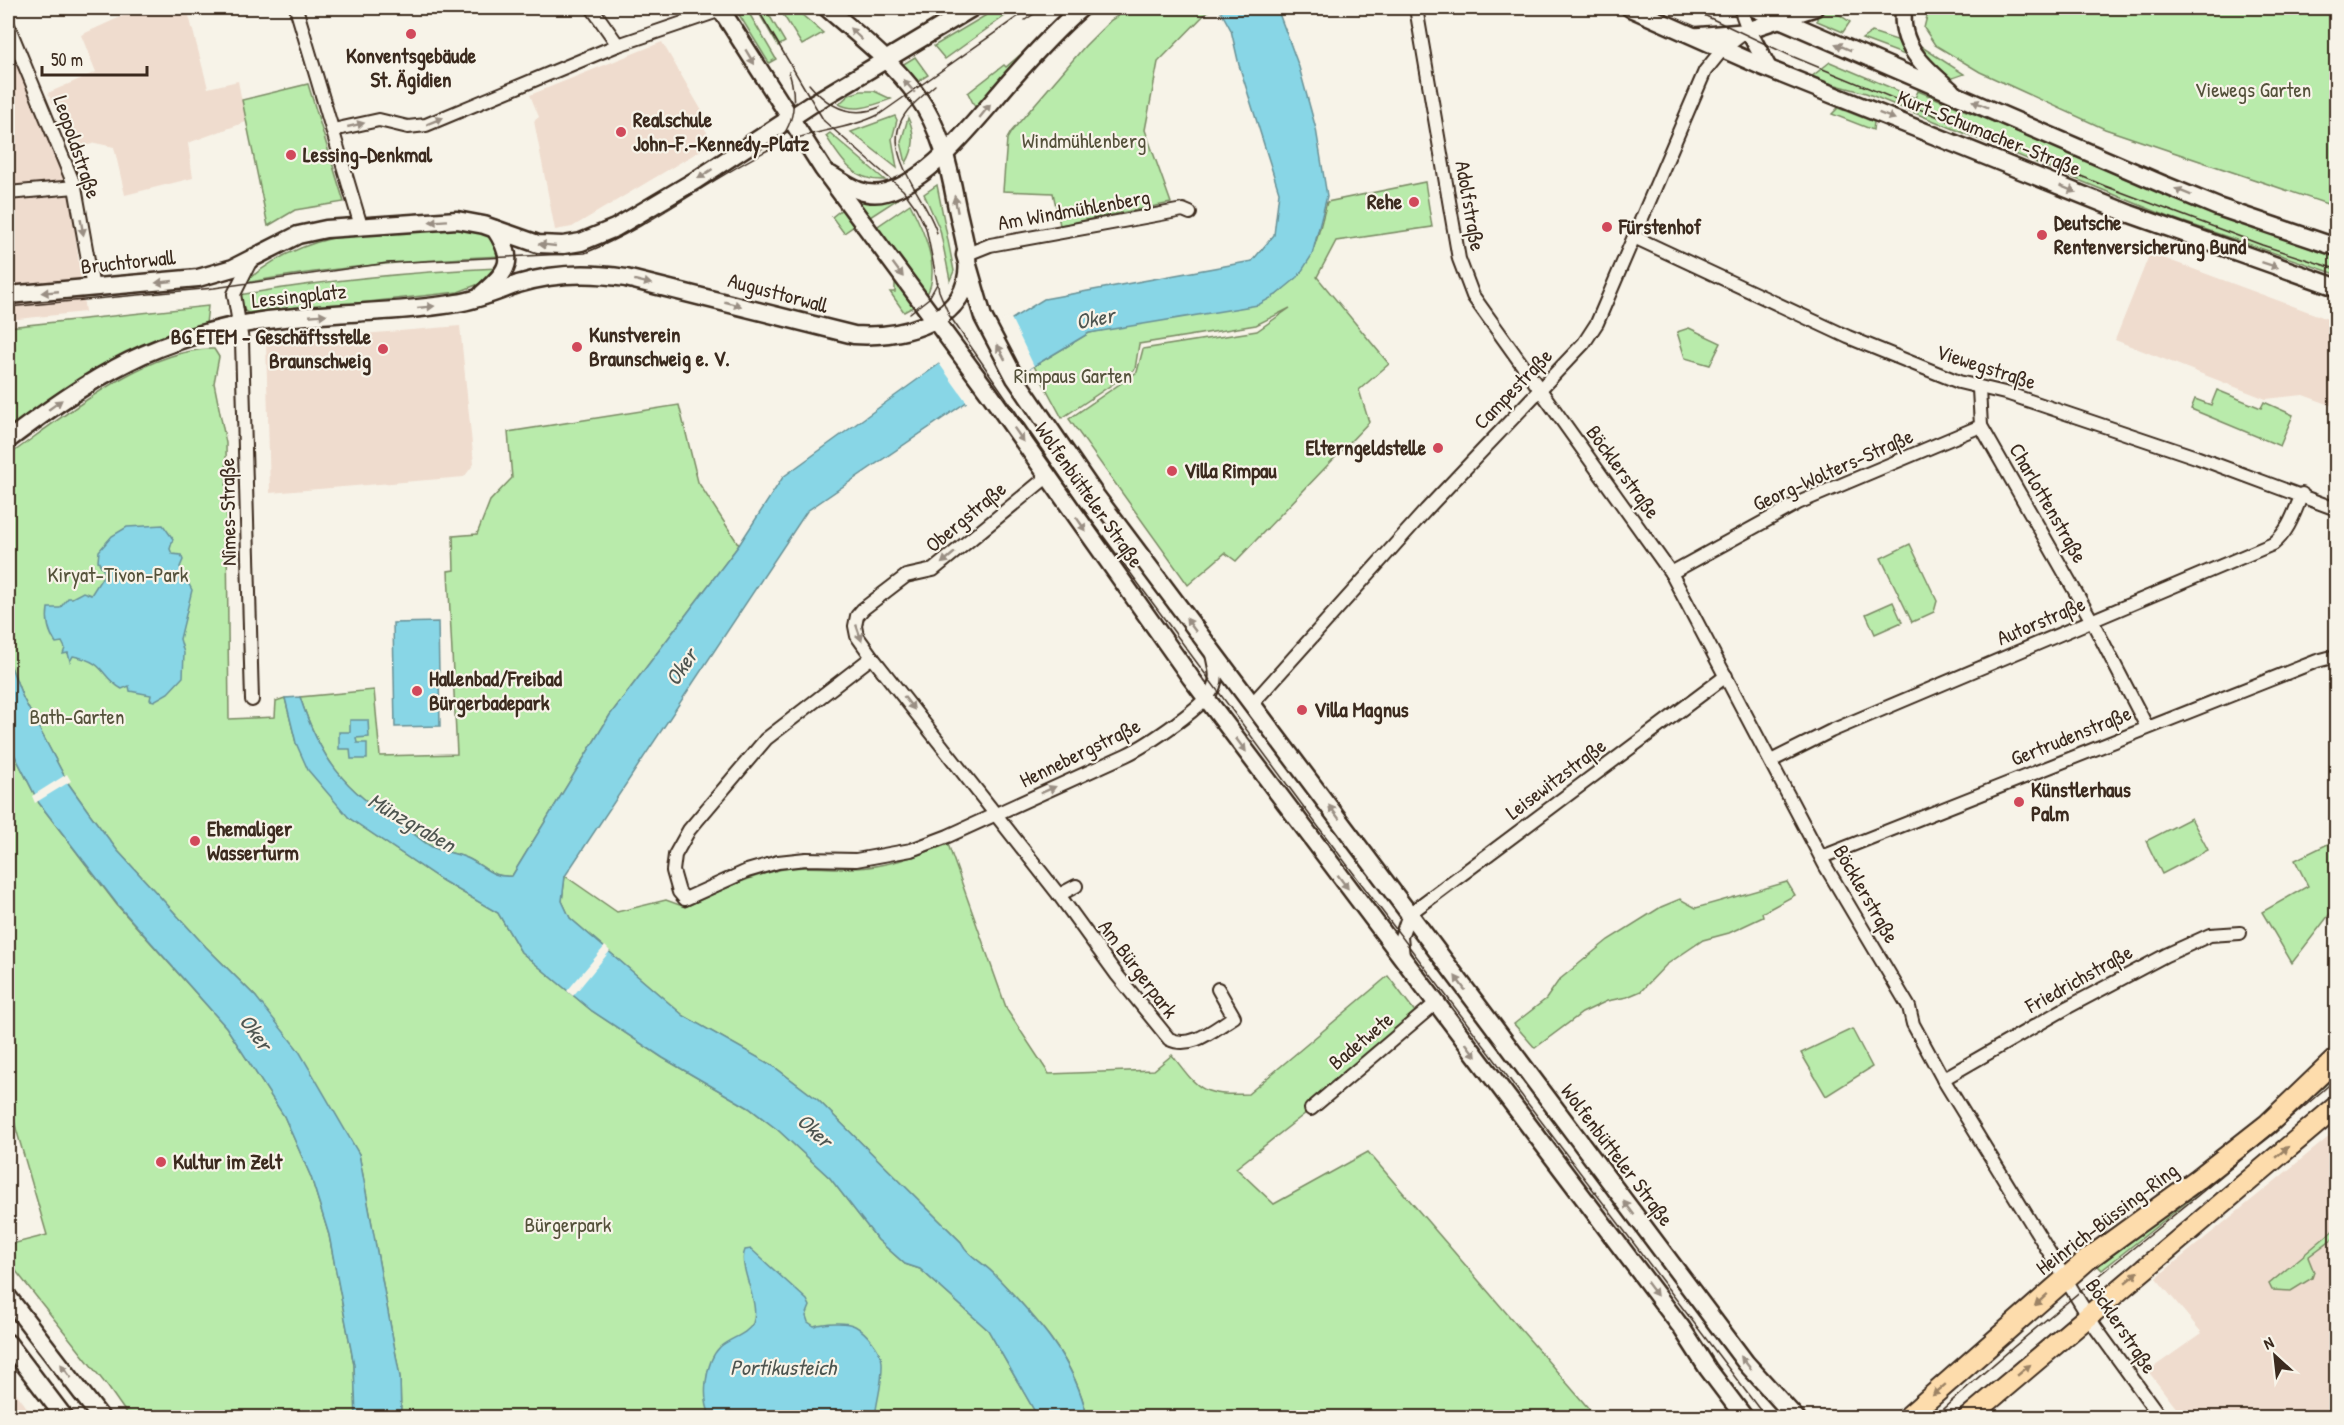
<svg xmlns="http://www.w3.org/2000/svg" width="2344" height="1425" viewBox="0 0 2344 1425" font-family="'Patrick Hand',sans-serif">
  <style>
    .built { fill: #efdcce }
    .green { fill: #b9ebab; stroke: #7a8a64; stroke-width: 1.5 }
    .water { fill: #88d6e6; stroke: #699196; stroke-width: 1.5 }
    .pier { fill: #f7f3e8 }
    .lines { fill: none; stroke-linecap: round; stroke-linejoin: round }
    .minor-casing { stroke: #3b2a1e; stroke-width: 16 }
    .tertiary-casing { stroke: #3b2a1e; stroke-width: 20 }
    .secondary-casing { stroke: #3b2a1e; stroke-width: 21 }
    .primary-casing { stroke: #3b2a1e; stroke-width: 24 }
    .minor { stroke: #f7f3e8; stroke-width: 12 }
    .tertiary { stroke: #f7f3e8; stroke-width: 15 }
    .secondary { stroke: #f7f3e8; stroke-width: 16 }
    .primary { stroke: #fddcac; stroke-width: 20 }
    .tram { stroke: #3b2a1e; stroke-width: 1.5 }
    .oneway { fill: #998e83 }
    .oneway2 { fill: #9c8365 }
    .poi-dot { fill: #d1495b; stroke: #f7f3e8; stroke-width: 2 }
    .labels { text-anchor: middle; stroke-width: 4.5; stroke-linejoin: round; paint-order: stroke }
    .poi-label { font-size: 21px; font-weight: bold; fill: #3b2a1e; stroke: #f7f3e8; text-anchor: start }
    .park-label { font-size: 21px; fill: #54513a; stroke: #f7f3e8 }
    .street-label { font-size: 21px; fill: #3b2a1e; stroke: #f7f3e8 }
    .water-label { font-size: 22px; font-style: italic; fill: #4e5550; stroke: #f7f3e8 }
  </style>
  <rect width="100%" height="100%" fill="#f7f3e8"/>
  <filter id="ink" filterUnits="userSpaceOnUse"><feTurbulence type="fractalNoise" baseFrequency=".0167" numOctaves="2"/><feDisplacementMap in="SourceGraphic" scale="12" xChannelSelector="R" yChannelSelector="G"/><feConvolveMatrix kernelMatrix="1 2 1 2 8 2 1 2 1" color-interpolation-filters="sRGB"/></filter>
  <g filter="url(#ink)">
    <g class="built">
      <path d="M140,8H187L208,88L238,81L246,122L188,143L193,178L125,195L114,147L95,143L73,150L48,93L96,72L81,35Z"/>
      <path d="M8,38L69,183L85,312L8,320Z"/>
      <path d="M662,42L702,111L697,115L713,143L572,227L555,230L534,121L539,117L530,95Z"/>
      <path d="M2150,253L2336,322V407L2303,395L2266,399L2115,340Z"/>
      <path d="M460,326L474,464L464,477L270,493L266,342Z"/>
      <path d="M2336,1131V1417H2183L2148,1371L2202,1333L2156,1278Z"/>
      <path d="M8,1382L34,1417H8Z"/>
    </g>
    <g class="green">
      <path d="M735,8H746L776,59L769,63Z"/>
      <path d="M756,8H765L785,42L778,46Z"/>
      <path d="M779,8H794L823,33L802,45Z"/>
      <path d="M998,8H1016L945,59L934,46Z"/>
      <path d="M1130,8H1211L1158,62L1145,130L1171,203L1060,225L1053,193L1003,191L1007,139L1011,132L1085,46L1111,20Z"/>
      <path d="M1929,8H2336V207L2105,129L1980,72L1935,45L1924,28Z"/>
      <path d="M1831,9L1850,22L1843,32L1817,21V15Z"/>
      <path d="M1872,32L1903,42L1910,57L1862,39Z"/>
      <path d="M1041,37L976,109L968,93L1004,65L1006,67Z"/>
      <path d="M1913,43L1919,45L1964,74L1950,79L1942,75Z"/>
      <path d="M915,57L928,75L917,82L902,65Z"/>
      <path d="M1830,62L1915,98L1918,91L2175,197L2336,254V274L2169,217L1866,93L1810,78Z"/>
      <path d="M308,84L344,202L295,210L268,226L242,100Z"/>
      <path d="M861,91H874L891,99C874,105 855,113 839,104L849,95Z"/>
      <path d="M1838,108L1874,122L1873,130L1832,114Z"/>
      <path d="M895,116L897,120L892,139L897,168L851,132Z"/>
      <path d="M908,118C916,134 915,148 906,163L901,142Z"/>
      <path d="M830,133L885,180C854,182 841,160 826,136Z"/>
      <path d="M1425,182L1432,227L1336,241L1317,277L1389,364L1359,390L1369,422L1236,561L1225,553L1188,585L1069,419L1137,372L1143,349L1257,331L1290,308L1256,325L1139,344L1135,369L1062,418L1034,366L1089,333L1276,295C1315,263 1314,248 1327,202Z"/>
      <path d="M937,185L954,271L950,280L940,230L924,194Z"/>
      <path d="M897,196L898,199L870,217L856,199L872,202Z"/>
      <path d="M910,204C923,229 942,270 926,296L875,228Z"/>
      <path d="M842,209L854,226L844,233L832,217Z"/>
      <path d="M461,229H476L490,235L502,256C413,260 332,267 244,283C310,225 380,232 461,229Z"/>
      <path d="M498,268L484,282L458,292L251,315L240,308L239,295C326,280 410,272 498,268Z"/>
      <path d="M895,280L913,307L904,312L890,292H895Z"/>
      <path d="M208,306L206,324C132,346 69,382 8,429V327Z"/>
      <path d="M1689,328L1721,343L1710,365L1685,358L1677,332Z"/>
      <path d="M214,349L219,357L214,383L226,443L229,719L275,717L276,701L285,698L296,743L349,818L443,881L498,913L521,952L592,1011L663,1058L749,1108L778,1130L830,1178L878,1240L905,1264L920,1269L988,1330L1038,1417H401L400,1377L359,1154L256,997L206,947L117,850L90,814L68,783L23,698L8,659V456C61,418 147,347 214,349Z"/>
      <path d="M2217,390L2261,408L2264,402L2293,415L2280,446L2191,409L2195,399L2211,405Z"/>
      <path d="M679,405L698,482L739,545L610,715L512,876C490,878 485,866 467,858C456,853 443,852 432,847C420,840 410,830 399,823C344,791 319,756 300,697L374,690L380,756L457,754L448,571L454,570L453,536L477,534L490,501L512,478L508,432Z"/>
      <path d="M1910,544L1937,601L1934,612L1912,622L1881,558Z"/>
      <path d="M1893,602L1902,622L1875,634L1866,614Z"/>
      <path d="M8,742L39,803L117,905L226,1027L284,1116L311,1177L329,1235L354,1365L356,1417H129L108,1387L8,1261V1245L47,1235L8,1101Z"/>
      <path d="M2191,818L2208,850L2162,874L2146,841Z"/>
      <path d="M2336,840V906L2292,963L2262,912L2308,886L2295,860Z"/>
      <path d="M948,844L1007,1010L1049,1074L1154,1070L1172,1055C1199,1090 1201,1096 1248,1094L1388,976L1419,1017L1311,1109L1236,1168L1274,1204L1368,1152L1596,1417H1087C1075,1357 1034,1316 993,1273C982,1262 968,1256 961,1242L818,1100L773,1066L684,1016L570,918L562,901L565,876L617,912L666,900L685,907C715,894 744,878 775,871C801,864 828,869 854,868C887,867 918,855 948,844Z"/>
      <path d="M1787,882L1795,895L1762,913L1763,917L1729,933L1703,940L1666,965L1641,991L1627,997L1607,1001L1582,1013L1535,1048L1514,1024L1546,999L1559,980L1608,940L1661,907L1680,899L1696,908Z"/>
      <path d="M1852,1029L1872,1067L1826,1096L1801,1053Z"/>
      <path d="M2336,1067V1076L2252,1150L2102,1270L2098,1266C2182,1204 2260,1138 2336,1067Z"/>
      <path d="M2336,1228V1236L2308,1257L2314,1272L2312,1278L2291,1291L2272,1290L2269,1284Z"/>
    </g>
    <g class="water">
      <path d="M1219,8H1277L1299,67L1316,129L1327,196L1312,255L1298,277L1276,295L1258,305L1089,333L1034,366L977,395L807,511L565,876L562,901L570,918L684,1016L773,1066L818,1100L961,1242C968,1256 982,1262 993,1273C1034,1316 1075,1358 1087,1417H1038L988,1330L920,1269L905,1264L878,1240L830,1178L778,1130L749,1108L663,1058L592,1011L521,952L498,913L443,881L349,818L308,770L296,743L285,698L300,697C319,756 344,791 399,823C410,830 420,840 432,847C443,852 456,853 467,858C485,866 490,878 512,876L610,715L739,545L783,477L939,364L1044,299L1252,261L1274,235L1279,192L1239,65L1231,30Z"/>
      <path d="M163,525L173,539L170,549L172,554L181,555L183,560L180,567L192,590L180,639L184,653L183,677L168,693L154,701L150,700L151,695L130,691L129,686L122,689C99,676 108,663 73,656L70,661L68,653L63,654L65,648L62,642L56,643C49,633 46,620 48,608H60L68,598H72L83,592L91,595L105,573L98,561L99,551L112,536L127,527Z"/>
      <path d="M438,622L440,726L395,727L393,623Z"/>
      <path d="M8,659L23,698L68,783L90,814L117,850L206,947L256,997L299,1051L359,1154L400,1377L401,1417H356L354,1365L329,1235L311,1177L284,1116L226,1027L117,904L39,803L8,742Z"/>
      <path d="M350,720H368L369,737L356,738L357,743H367V759H351L350,749H339V732H350Z"/>
      <path d="M751,1249L807,1300L810,1306L806,1316L808,1322L814,1326C824,1323 846,1321 855,1326C866,1332 881,1350 882,1362C883,1382 877,1399 875,1417H711C701,1399 705,1362 720,1347C730,1338 747,1335 753,1323C761,1302 737,1267 745,1250Z"/>
    </g>
    <g class="pier">
      <path d="M1010,316L1034,366L968,404L938,362Z"/>
      <path d="M67,774L71,781L35,803L32,796Z"/>
      <path d="M605,946L610,951L573,996L567,991Z"/>
    </g>
    <g class="lines">
      <defs>
        <g id="minor">
          <path d="M296,8L361,226"/>
          <path d="M592,8L618,45"/>
          <path d="M1416,8L1459,259L1473,296L1671,573L1826,867L1909,1007L1913,1024L1943,1079L2095,1327L2161,1418"/>
          <path d="M8,25L75,187L93,288"/>
          <path d="M333,130L379,120L408,127L426,125L618,45L721,10"/>
          <path d="M8,193L75,187"/>
          <path d="M1634,237L1848,337L1959,382L2009,394L2196,457L2336,509"/>
          <path d="M965,255L990,245L1183,210L1190,213"/>
          <path d="M251,260L234,294L242,341L252,700"/>
          <path d="M1981,426L2092,621L2147,727"/>
          <path d="M1048,476L933,570L906,576L863,609L857,616L855,626L857,636L872,657L1059,895L1076,886"/>
          <path d="M1671,573L1798,503L1981,426L1979,389"/>
          <path d="M872,657L766,739L689,830L675,855L673,871L679,892L685,899L747,871L778,862L806,859L856,860L911,850L948,836L1126,755C1145,746 1208,705 1214,686C1218,676 1214,665 1212,654"/>
          <path d="M1252,704L1426,510L1584,343L1597,323L1705,71L1722,50L1748,30L1740,8"/>
          <path d="M1771,761L1831,731L2273,544C2289,531 2294,513 2302,494"/>
          <path d="M1822,857L2317,661L2336,656"/>
          <path d="M1059,895L1117,975L1169,1039C1192,1050 1214,1029 1234,1017L1218,989"/>
          <path d="M1403,957L1401,937L1409,914L1726,676"/>
          <path d="M1943,1079L2068,1007L2166,955L2210,935L2240,933"/>
          <path d="M1311,1109L1436,1003"/>
        </g>
        <g id="tertiary">
          <path d="M1904,8C1898,45 1924,67 1951,90"/>
          <path d="M1748,30L1769,69"/>
          <path d="M1694,36L1742,32L1815,8"/>
        </g>
        <g id="secondary">
          <path d="M720,8L823,169L989,393L1191,678L1681,1327L1708,1369L1745,1418"/>
          <path d="M1630,8L1761,66L2130,214L2336,287"/>
          <path d="M1754,8L2162,184L2218,207L2336,247"/>
          <path d="M831,175C848,186 865,198 886,192C932,180 981,114 1011,80C1033,55 1056,30 1081,8"/>
          <path d="M965,255L983,317L1015,378L1096,496L1746,1363L1796,1418"/>
          <path d="M482,294C509,270 516,261 495,229"/>
          <path d="M8,295L198,278L233,268L298,235L326,229L457,220L484,225L538,244L563,245L581,242L615,228L696,180L812,104L972,8"/>
          <path d="M8,440C96,374 156,336 268,320C330,311 395,314 457,303C478,300 498,291 518,284C553,273 589,272 626,278L854,335C895,338 961,326 967,274C970,253 960,225 956,203C949,165 940,128 918,97C894,63 858,35 827,8"/>
          <path d="M8,1297L101,1418"/>
          <path d="M8,1343L65,1418"/>
        </g>
        <g id="primary">
          <path d="M1907,1418L2088,1259L2198,1179L2268,1124L2336,1059"/>
          <path d="M1968,1418L2336,1107"/>
        </g>
      </defs>
      <use href="#minor" class="minor-casing"/>
      <use href="#tertiary" class="tertiary-casing"/>
      <use href="#secondary" class="secondary-casing"/>
      <use href="#primary" class="primary-casing"/>
      <use href="#minor" class="minor"/>
      <use href="#tertiary" class="tertiary"/>
      <use href="#secondary" class="secondary"/>
      <use href="#primary" class="primary"/>
      <g class="tram">
        <path d="M757,8L824,121L903,190L916,208L926,228L939,291L949,315L1078,502L1320,829L1766,1418"/>
        <path d="M1689,8L1789,55L2105,186L2262,245L2336,269"/>
        <path d="M1025,20L1043,8"/>
        <path d="M809,84C828,107 851,119 880,107"/>
        <path d="M935,85C926,93 916,101 908,110C875,150 926,195 937,233"/>
        <path d="M774,144C796,127 797,97 789,72"/>
        <path d="M8,307L214,288L387,263L585,253C652,226 709,179 774,147C808,130 847,131 880,114L1030,8"/>
        <path d="M910,313L929,298L938,282"/>
        <path d="M1933,1418C2063,1299 2205,1195 2336,1079"/>
      </g>
    </g>
    <defs><path id="oneway-solid" d="M-6-.8H1V-3.2L6.5 0L1 3.2V.8H-6Z" transform="scale(1.5)"/></defs>
    <g class="oneway">
      <use href="#oneway-solid" transform="translate(856 34) rotate(-136)"/>
      <use href="#oneway-solid" transform="translate(1843 47) rotate(-157)"/>
      <use href="#oneway-solid" transform="translate(750 57) rotate(59)"/>
      <use href="#oneway-solid" transform="translate(909 86) rotate(-131)"/>
      <use href="#oneway-solid" transform="translate(1980 104) rotate(-157)"/>
      <use href="#oneway-solid" transform="translate(985 111) rotate(-51)"/>
      <use href="#oneway-solid" transform="translate(1887 116) rotate(21)"/>
      <use href="#oneway-solid" transform="translate(435 121) rotate(-22)"/>
      <use href="#oneway-solid" transform="translate(356 125) rotate(-13)"/>
      <use href="#oneway-solid" transform="translate(705 174) rotate(147)"/>
      <use href="#oneway-solid" transform="translate(2068 189) rotate(22)"/>
      <use href="#oneway-solid" transform="translate(2183 192) rotate(-158)"/>
      <use href="#oneway-solid" transform="translate(956 204) rotate(-101)"/>
      <use href="#oneway-solid" transform="translate(438 221) rotate(176)"/>
      <use href="#oneway-solid" transform="translate(82 227) rotate(80)"/>
      <use href="#oneway-solid" transform="translate(547 245) rotate(-174)"/>
      <use href="#oneway-solid" transform="translate(2270 265) rotate(18)"/>
      <use href="#oneway-solid" transform="translate(898 270) rotate(53)"/>
      <use href="#oneway-solid" transform="translate(164 282) rotate(174)"/>
      <use href="#oneway-solid" transform="translate(643 282) rotate(14)"/>
      <use href="#oneway-solid" transform="translate(50 292) rotate(175)"/>
      <use href="#oneway-solid" transform="translate(733 304) rotate(15)"/>
      <use href="#oneway-solid" transform="translate(426 307) rotate(-6)"/>
      <use href="#oneway-solid" transform="translate(318 315) rotate(-5)"/>
      <use href="#oneway-solid" transform="translate(1001 352) rotate(-118)"/>
      <use href="#oneway-solid" transform="translate(55 405) rotate(-36)"/>
      <use href="#oneway-solid" transform="translate(1019 435) rotate(55)"/>
      <use href="#oneway-solid" transform="translate(1081 524) rotate(55)"/>
      <use href="#oneway-solid" transform="translate(948 558) rotate(140)"/>
      <use href="#oneway-solid" transform="translate(1191 625) rotate(-126)"/>
      <use href="#oneway-solid" transform="translate(859 633) rotate(71)"/>
      <use href="#oneway-solid" transform="translate(909 703) rotate(52)"/>
      <use href="#oneway-solid" transform="translate(1241 745) rotate(53)"/>
      <use href="#oneway-solid" transform="translate(1048 790) rotate(-24)"/>
      <use href="#oneway-solid" transform="translate(1334 812) rotate(-127)"/>
      <use href="#oneway-solid" transform="translate(1343 882) rotate(53)"/>
      <use href="#oneway-solid" transform="translate(1460 983) rotate(-126)"/>
      <use href="#oneway-solid" transform="translate(1471 1050) rotate(53)"/>
      <use href="#oneway-solid" transform="translate(1629 1208) rotate(-127)"/>
      <use href="#oneway-solid" transform="translate(1652 1289) rotate(53)"/>
      <use href="#oneway-solid" transform="translate(1746 1363) rotate(-128)"/>
      <use href="#oneway-solid" transform="translate(66 1371) rotate(-127)"/>
    </g>
    <g class="oneway2">
      <use href="#oneway-solid" transform="translate(2282 1152) rotate(-40)"/>
      <use href="#oneway-solid" transform="translate(2132 1277) rotate(-40)"/>
      <use href="#oneway-solid" transform="translate(2041 1300) rotate(138)"/>
      <use href="#oneway-solid" transform="translate(2024 1370) rotate(-40)"/>
      <use href="#oneway-solid" transform="translate(1939 1390) rotate(139)"/>
    </g>
  </g>
  <g class="poi-dot">
    <circle cx="411" cy="34" r="6"/>
    <circle cx="621" cy="132" r="6"/>
    <circle cx="291" cy="155" r="6"/>
    <circle cx="1414" cy="202" r="6"/>
    <circle cx="1607" cy="227" r="6"/>
    <circle cx="2042" cy="235" r="6"/>
    <circle cx="577" cy="347" r="6"/>
    <circle cx="383" cy="349" r="6"/>
    <circle cx="1438" cy="448" r="6"/>
    <circle cx="1172" cy="471" r="6"/>
    <circle cx="417" cy="691" r="6"/>
    <circle cx="1302" cy="710" r="6"/>
    <circle cx="2019" cy="802" r="6"/>
    <circle cx="195" cy="841" r="6"/>
    <circle cx="161" cy="1162" r="6"/>
  </g>
  <g class="labels">
    <g class="poi-label">
      <text x="411" y="63" text-anchor="middle">Konventsgebäude<tspan x="411" dy="24">St. Ägidien</tspan></text>
      <text x="633" y="127">Realschule<tspan x="633" dy="24">John-F.-Kennedy-Platz</tspan></text>
      <text x="303" y="162">Lessing-Denkmal</text>
      <text x="1402" y="209" text-anchor="end">Rehe</text>
      <text x="2054" y="230">Deutsche<tspan x="2054" dy="24">Rentenversicherung Bund</tspan></text>
      <text x="1619" y="234">Fürstenhof</text>
      <text x="589" y="342">Kunstverein<tspan x="589" dy="24">Braunschweig e. V.</tspan></text>
      <text x="371" y="344" text-anchor="end">BG ETEM - Geschäftsstelle<tspan x="371" dy="24">Braunschweig</tspan></text>
      <text x="1426" y="455" text-anchor="end">Elterngeldstelle</text>
      <text x="1184" y="478">Villa Rimpau</text>
      <text x="429" y="686">Hallenbad/Freibad<tspan x="429" dy="24">Bürgerbadepark</tspan></text>
      <text x="1314" y="717">Villa Magnus</text>
      <text x="2031" y="797">Künstlerhaus<tspan x="2031" dy="24">Palm</tspan></text>
      <text x="207" y="836">Ehemaliger<tspan x="207" dy="24">Wasserturm</tspan></text>
      <text x="173" y="1169">Kultur im Zelt</text>
    </g>
    <g class="park-label">
      <text x="2253" y="97">Viewegs Garten</text>
      <text x="1084" y="148">Windmühlenberg</text>
      <text x="1073" y="383">Rimpaus Garten</text>
      <text x="118" y="582">Kiryat-Tivon-Park</text>
      <text x="77" y="724">Bath-Garten</text>
      <text x="568" y="1232">Bürgerpark</text>
    </g>
    <g class="street-label">
      <text transform="translate(1989 133) rotate(22)" y="7">Kurt-Schumacher-Straße</text>
      <text transform="translate(77 147) rotate(71)" y="7">Leopoldstraße</text>
      <text transform="translate(1470 206) rotate(80)" y="7">Adolfstraße</text>
      <text transform="translate(1074 210) rotate(-10)" y="7">Am Windmühlenberg</text>
      <text transform="translate(128 262) rotate(-6)" y="7">Bruchtorwall</text>
      <text transform="translate(778 293) rotate(15)" y="7">Augusttorwall</text>
      <text transform="translate(299 296) rotate(-6)" y="7">Lessingplatz</text>
      <text transform="translate(1986 367) rotate(18)" y="7">Viewegstraße</text>
      <text transform="translate(1513 389) rotate(-46)" y="7">Campestraße</text>
      <text transform="translate(1833 470) rotate(-24)" y="7">Georg-Wolters-Straße</text>
      <text transform="translate(1623 472) rotate(54)" y="7">Böcklerstraße</text>
      <text transform="translate(1089 495) rotate(55)" y="7">Wolfenbütteler Straße</text>
      <text transform="translate(2048 503) rotate(60)" y="7">Charlottenstraße</text>
      <text transform="translate(228 512) rotate(-91)" y="7">Nîmes-Straße</text>
      <text transform="translate(966 517) rotate(-40)" y="7">Obergstraße</text>
      <text transform="translate(2041 621) rotate(-23)" y="7">Autorstraße</text>
      <text transform="translate(2071 736) rotate(-22)" y="7">Gertrudenstraße</text>
      <text transform="translate(1080 753) rotate(-26)" y="7">Hennebergstraße</text>
      <text transform="translate(1556 779) rotate(-37)" y="7">Leisewitzstraße</text>
      <text transform="translate(1866 894) rotate(60)" y="7">Böcklerstraße</text>
      <text transform="translate(1138 969) rotate(53)" y="7">Am Bürgerpark</text>
      <text transform="translate(2079 979) rotate(-29)" y="7">Friedrichstraße</text>
      <text transform="translate(1361 1041) rotate(-40)" y="7">Badetwete</text>
      <text transform="translate(1617 1155) rotate(53)" y="7">Wolfenbütteler Straße</text>
      <text transform="translate(2107 1219) rotate(-37)" y="7">Heinrich-Büssing-Ring</text>
      <text transform="translate(2121 1326) rotate(56)" y="7">Böcklerstraße</text>
    </g>
    <g class="water-label">
      <text transform="translate(1095 318) rotate(-11)" y="8">Oker</text>
      <text transform="translate(681 667) rotate(-56)" y="8">Oker</text>
      <text transform="translate(412 822) rotate(30)" y="8">Münzgraben</text>
      <text transform="translate(256 1032) rotate(54)" y="8">Oker</text>
      <text transform="translate(815 1130) rotate(43)" y="8">Oker</text>
      <text x="783" y="1375">Portikusteich</text>
    </g>
  </g>
  <rect width="2344" height="1425" fill="none" stroke="#f7f3e8" stroke-width="30"/>
  <rect x="15" y="15" width="2314" height="1395" fill="none" stroke="#3b2a1e" stroke-width="2" filter="url(#ink)"/>
  <g transform="translate(2275 1356) rotate(333)" stroke="#f7f3e8" stroke-width="4.5" paint-order="stroke">
  <path d="M0-4.5L10 22L0 15L-10 22Z" fill="#3b2a1e"/>
  <text y="-9" font-size="16" font-weight="bold" text-anchor="middle" fill="#3b2a1e">N</text>
  </g>
  <path d="M42 66v9h105v-9" fill="none" stroke="#3b2a1e" stroke-width="3"/>
  <text x="51" y="66" font-size="18" fill="#3b2a1e" stroke="#f7f3e8" stroke-width="4.5" paint-order="stroke">50 m</text>
</svg>
